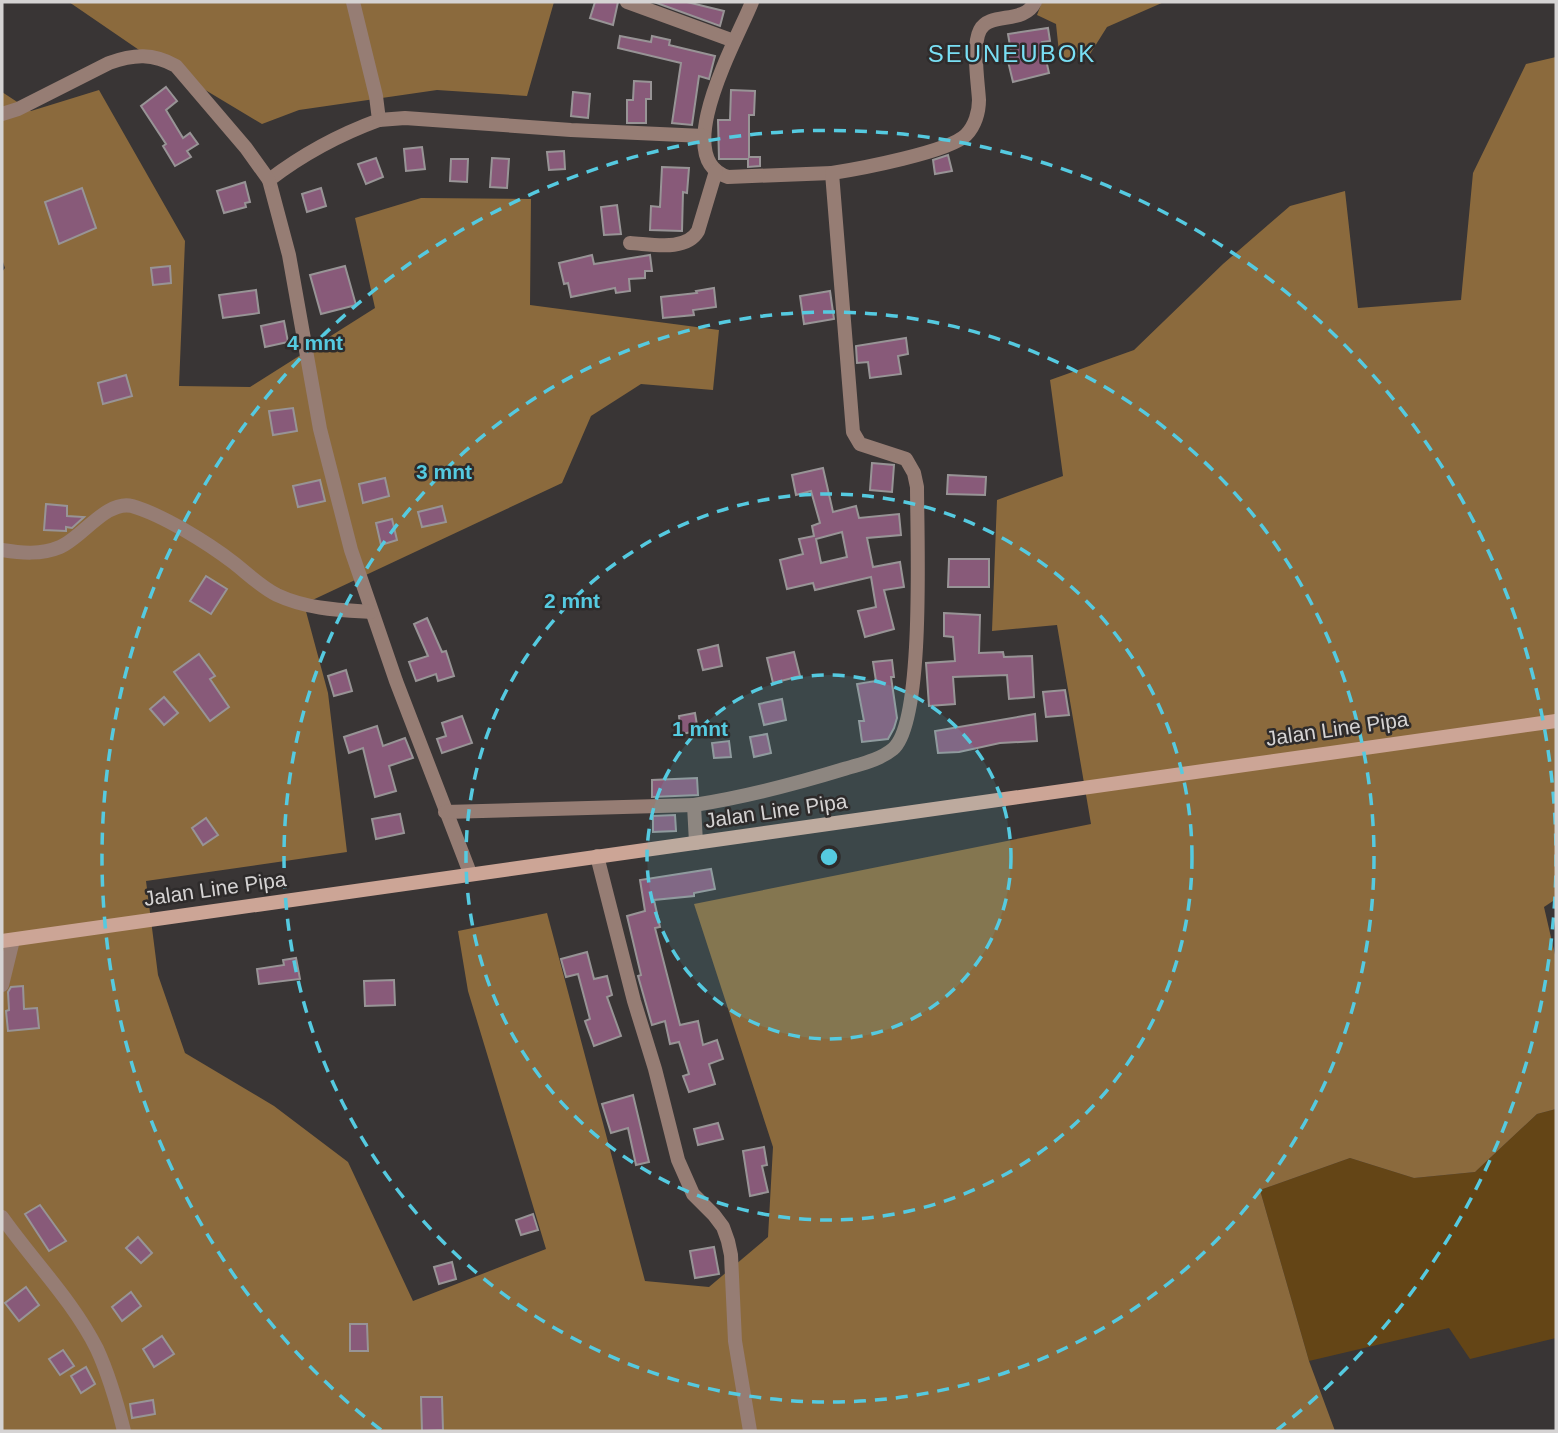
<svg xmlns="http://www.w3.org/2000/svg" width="1558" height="1433" viewBox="0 0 1558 1433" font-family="Helvetica,sans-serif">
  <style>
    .green { fill: #644516 }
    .forest { fill: #8b6a3d }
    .building { fill: #885a79; stroke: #989496; stroke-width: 2; fill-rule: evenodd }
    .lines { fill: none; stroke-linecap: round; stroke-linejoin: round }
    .minor { stroke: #967d74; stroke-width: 14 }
    .secondary { stroke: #cca596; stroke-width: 14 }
    .ring { fill: none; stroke: #55cae0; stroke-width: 3.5; stroke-dasharray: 12 9 }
    .labels { text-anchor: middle; stroke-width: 5; stroke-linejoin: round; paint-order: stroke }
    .street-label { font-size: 21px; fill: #d5d3d3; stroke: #2e2b2b }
    .quarter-label { font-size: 24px; letter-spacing: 2px; fill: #79dff4; stroke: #2e2b2b }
    .centre { fill: #55cae0; stroke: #2e2b2b; stroke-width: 3.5 }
    .ring-label { font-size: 21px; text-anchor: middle; font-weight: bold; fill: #55cae0; stroke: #2e2b2b; stroke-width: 5; stroke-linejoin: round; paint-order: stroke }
  </style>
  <rect width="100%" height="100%" fill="#393535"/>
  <path class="green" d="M1556,1109V1338L1470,1359L1449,1328L1309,1361L1260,1190L1350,1158L1414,1178L1475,1172L1537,1114Z"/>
  <g class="forest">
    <path d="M69,2H554L527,96L437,90L299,110L262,124L142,52Z"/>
    <path d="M1042,2H1164L1107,27L1090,54L1060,62L1056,24L1037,15Z"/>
    <path d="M1556,57V899L1544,907L1556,959V1109L1537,1114L1475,1172L1414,1178L1350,1158L1260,1190L1309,1361L1335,1431H2V272L5,268L2,259V92L31,111L99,90L185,241L179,386L250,387L375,308L355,218L421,198L531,199L530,305L719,330L713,390L641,384L591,416L562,483L304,604L328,693L347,852L146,881L158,975L185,1053L274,1106L348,1162L413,1301L546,1249L468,991L458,931L547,913L645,1281L709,1287L768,1237L773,1147L694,904L1091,824L1057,625L992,631L997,500L1063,476L1050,380L1134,350L1223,264L1290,206L1345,191L1358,308L1461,300L1473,173L1526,64Z"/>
  </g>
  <g class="building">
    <path d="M595,2H618L613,25L590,18Z"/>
    <path d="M654,2H687L724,11L720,26Z"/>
    <path d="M1048,28L1050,41L1042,42L1049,73L1013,82L1006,53L1011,52L1008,34Z"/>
    <path d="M620,36L651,42L652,36L670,40L669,45L715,56L709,79L699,76L692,125L672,123L681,63L618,48Z"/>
    <path d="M634,81L651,82V99H646V123H627V100H633Z"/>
    <path d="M166,87L177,101L166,110L183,138L190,133L198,144L187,151L191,157L175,166L163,146L166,144L141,106Z"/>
    <path d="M731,90L755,91L754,115H749V157H760V166L748,167V159H719L718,120H730Z"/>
    <path d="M573,92L590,94L588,118L571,116Z"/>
    <path d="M422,147L425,169L406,171L404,149Z"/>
    <path d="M564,151L565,169L549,170L547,152Z"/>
    <path d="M948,155L952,171L935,174L933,160Z"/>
    <path d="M376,158L383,177L366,184L358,164Z"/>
    <path d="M492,158L509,159L507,188L490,187Z"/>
    <path d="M451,159H468L467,182L450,181Z"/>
    <path d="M662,167L689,168L687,193L683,192L682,231L650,230L651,206L660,207Z"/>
    <path d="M245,182L250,202L245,203L246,207L224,213L217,191Z"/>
    <path d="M82,188L96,228L59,244L45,202Z"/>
    <path d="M321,188L326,206L307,212L302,194Z"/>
    <path d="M617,205L621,234L604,235L601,207Z"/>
    <path d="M592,255L594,264L650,255L652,271H645V278L629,279L630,291L616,293L615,288L571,297L568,283L564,284L559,263Z"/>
    <path d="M170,266L171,283L153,285L151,268Z"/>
    <path d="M345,266L356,305L321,314L310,275Z"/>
    <path d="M714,288L716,307L693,310L694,315L663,318L661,297L697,293L696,291Z"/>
    <path d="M256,290L259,313L223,318L219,295Z"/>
    <path d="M830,291L834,319L804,324L800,296Z"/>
    <path d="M284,321L288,342L265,347L261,326Z"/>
    <path d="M906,338L908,354L898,356L901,374L870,378L868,362L857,363L856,346Z"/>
    <path d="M126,375L132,396L103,404L98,383Z"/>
    <path d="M293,408L297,431L273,435L269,411Z"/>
    <path d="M872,463L894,465L892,492L870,490Z"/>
    <path d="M823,468L833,512L856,506L859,518L899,514L901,535L867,538L873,567L900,562L904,587L884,590L894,629L865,637L858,611L876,607L871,577L815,590L813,583L787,589L780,560L803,554L799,539L814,536L812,526L820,523L811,491L796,495L792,475ZM842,532L847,557L821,563L816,539Z"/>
    <path d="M948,475L986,477L985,495L947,494Z"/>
    <path d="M385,478L389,496L363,503L359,484Z"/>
    <path d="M320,480L325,501L298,507L293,486Z"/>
    <path d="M46,504L67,506V516L84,517L72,528L66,527V531L44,530Z"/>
    <path d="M442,506L446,522L422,527L418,512Z"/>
    <path d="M392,519L397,540L381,545L376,523Z"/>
    <path d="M949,559H989V587H948Z"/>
    <path d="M206,576L227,589L211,614L190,601Z"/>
    <path d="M944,613L980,615L979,653L1003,652L1004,657L1032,656L1034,697L1009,699L1007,675L953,677L955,704L929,706L926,663L955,661L953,637L944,636Z"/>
    <path d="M427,618L442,652L446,651L454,676L438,681L436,674L416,681L409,662L428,656L414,624Z"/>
    <path d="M718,645L722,666L703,670L698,650Z"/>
    <path d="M794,652L800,676L773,683L767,658Z"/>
    <path d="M199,654L215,676L210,679L229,707L210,721L174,672Z"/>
    <path d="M892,660L894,677H891L897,718L894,728L888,739L862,742L859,721H864L857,684L876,681L873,662Z"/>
    <path d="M346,670L352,691L334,696L328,676Z"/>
    <path d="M1065,690L1069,715L1046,717L1043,692Z"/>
    <path d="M164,697L178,713L164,725L150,709Z"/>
    <path d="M782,699L786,720L764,725L759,704Z"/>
    <path d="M695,713L698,731L681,734L679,716Z"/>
    <path d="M1035,714L1037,741L1000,743L959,752L938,753L935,731Z"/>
    <path d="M462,716L472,743L442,753L437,739L446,736L442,723Z"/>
    <path d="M377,726L383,746L405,738L413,758L389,766L396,791L375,797L363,748L349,753L344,737Z"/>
    <path d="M767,734L771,753L754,757L750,737Z"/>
    <path d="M729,741L731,757L714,758L712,743Z"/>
    <path d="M697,778L698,795L652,797V780Z"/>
    <path d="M400,814L404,833L376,839L372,819Z"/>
    <path d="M675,815L676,831L653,832V816Z"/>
    <path d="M206,818L218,835L203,845L192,828Z"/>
    <path d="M711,869L715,889L694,893V896L654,900L660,927L655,928L680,1025L698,1021L703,1045L717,1040L723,1059L709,1064L715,1084L689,1092L683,1076L689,1074L679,1042L670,1044L665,1021L652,1025L638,976L641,975L627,916L645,911L640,880Z"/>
    <path d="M587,952L594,979L607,976L612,995L607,997L621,1036L594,1046L585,1021L590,1019L578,974L566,977L561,959Z"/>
    <path d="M296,958L300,979L259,984L257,969L284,965L283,960Z"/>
    <path d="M394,980L395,1005L365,1006L364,981Z"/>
    <path d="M23,986L24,1009L37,1008L39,1028L8,1031L6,1011L9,1010L8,992L11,987Z"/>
    <path d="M633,1095L649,1162L636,1165L628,1128L611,1133L602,1104Z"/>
    <path d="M718,1123L723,1139L698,1145L694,1129Z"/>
    <path d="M764,1147L767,1165L762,1166L768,1192L750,1196L743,1151Z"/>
    <path d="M40,1205L66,1241L49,1251L25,1214Z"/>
    <path d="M533,1214L538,1230L521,1235L516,1220Z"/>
    <path d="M138,1237L152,1253L141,1263L126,1248Z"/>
    <path d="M714,1247L719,1274L695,1278L690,1251Z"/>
    <path d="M452,1262L456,1279L439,1284L434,1267Z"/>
    <path d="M26,1287L39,1305L19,1321L5,1303Z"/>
    <path d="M131,1292L141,1306L122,1321L112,1307Z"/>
    <path d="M350,1324H367L368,1351H350Z"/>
    <path d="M162,1336L174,1354L154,1367L143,1349Z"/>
    <path d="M63,1350L74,1366L60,1375L49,1359Z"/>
    <path d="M86,1367L95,1384L81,1393L71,1376Z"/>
    <path d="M421,1397H442L443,1430L422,1431Z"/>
    <path d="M153,1400L155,1414L132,1418L130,1404Z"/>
  </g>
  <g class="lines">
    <g class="minor">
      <path d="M353,2L376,96L379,120C338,135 303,154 269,180L289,255L320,429L351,550L396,681L470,873"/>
      <path d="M627,2L734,41"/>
      <path d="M752,2C739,36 668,159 728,177L832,173"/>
      <path d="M2,114L18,109L109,63C134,54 153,53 176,66L246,148L269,180"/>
      <path d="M379,120L405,118L571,130L704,136"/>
      <path d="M630,243C651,244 686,252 698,231L716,171"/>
      <path d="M2,550C21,553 41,555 60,547C82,538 106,500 132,506C163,515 208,543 234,563C248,574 261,587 277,595C307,609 339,610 371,612"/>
      <path d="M445,812L694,805"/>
      <path d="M696,843L694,805C745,797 795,784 844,769C860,764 880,760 893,749C925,722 917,534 917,487L914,473L906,459L860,444L853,432L832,173C858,169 949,152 966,135C975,126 979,112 979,100C978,83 972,45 980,30C990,11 1024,25 1035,2"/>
      <path d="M597,856L634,1001L655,1069L678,1160L693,1194L714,1215L723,1227L728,1241L731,1255L735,1341L750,1431"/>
      <path d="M2,985L13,940"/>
      <path d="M2,1217C33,1261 73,1301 97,1349C109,1375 117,1403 124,1431"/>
    </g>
    <path class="secondary" d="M2,941L1556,721"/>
  </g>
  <circle cx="829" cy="857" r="182" fill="#55cae0" fill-opacity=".12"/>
  <g class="ring">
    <circle cx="829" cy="857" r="182"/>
    <circle cx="829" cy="857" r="363"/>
    <circle cx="829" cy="857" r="545"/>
    <path d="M381 1430A727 727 0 1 1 1277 1430"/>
  </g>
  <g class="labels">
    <g class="street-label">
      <text transform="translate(1337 729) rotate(-8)" y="7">Jalan Line Pipa</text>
      <text transform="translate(776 811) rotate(-8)" y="7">Jalan Line Pipa</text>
      <text transform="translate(215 889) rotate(-8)" y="7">Jalan Line Pipa</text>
    </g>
    <g class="quarter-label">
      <text x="1012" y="62">SEUNEUBOK</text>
    </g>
  </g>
  <circle cx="829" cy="857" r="10" class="centre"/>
  <g class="ring-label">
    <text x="315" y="350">4 mnt</text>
    <text x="444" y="479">3 mnt</text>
    <text x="572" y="608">2 mnt</text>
    <text x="700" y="736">1 mnt</text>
  </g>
  <rect width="1558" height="1433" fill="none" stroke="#d5d3d3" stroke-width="7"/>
</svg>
